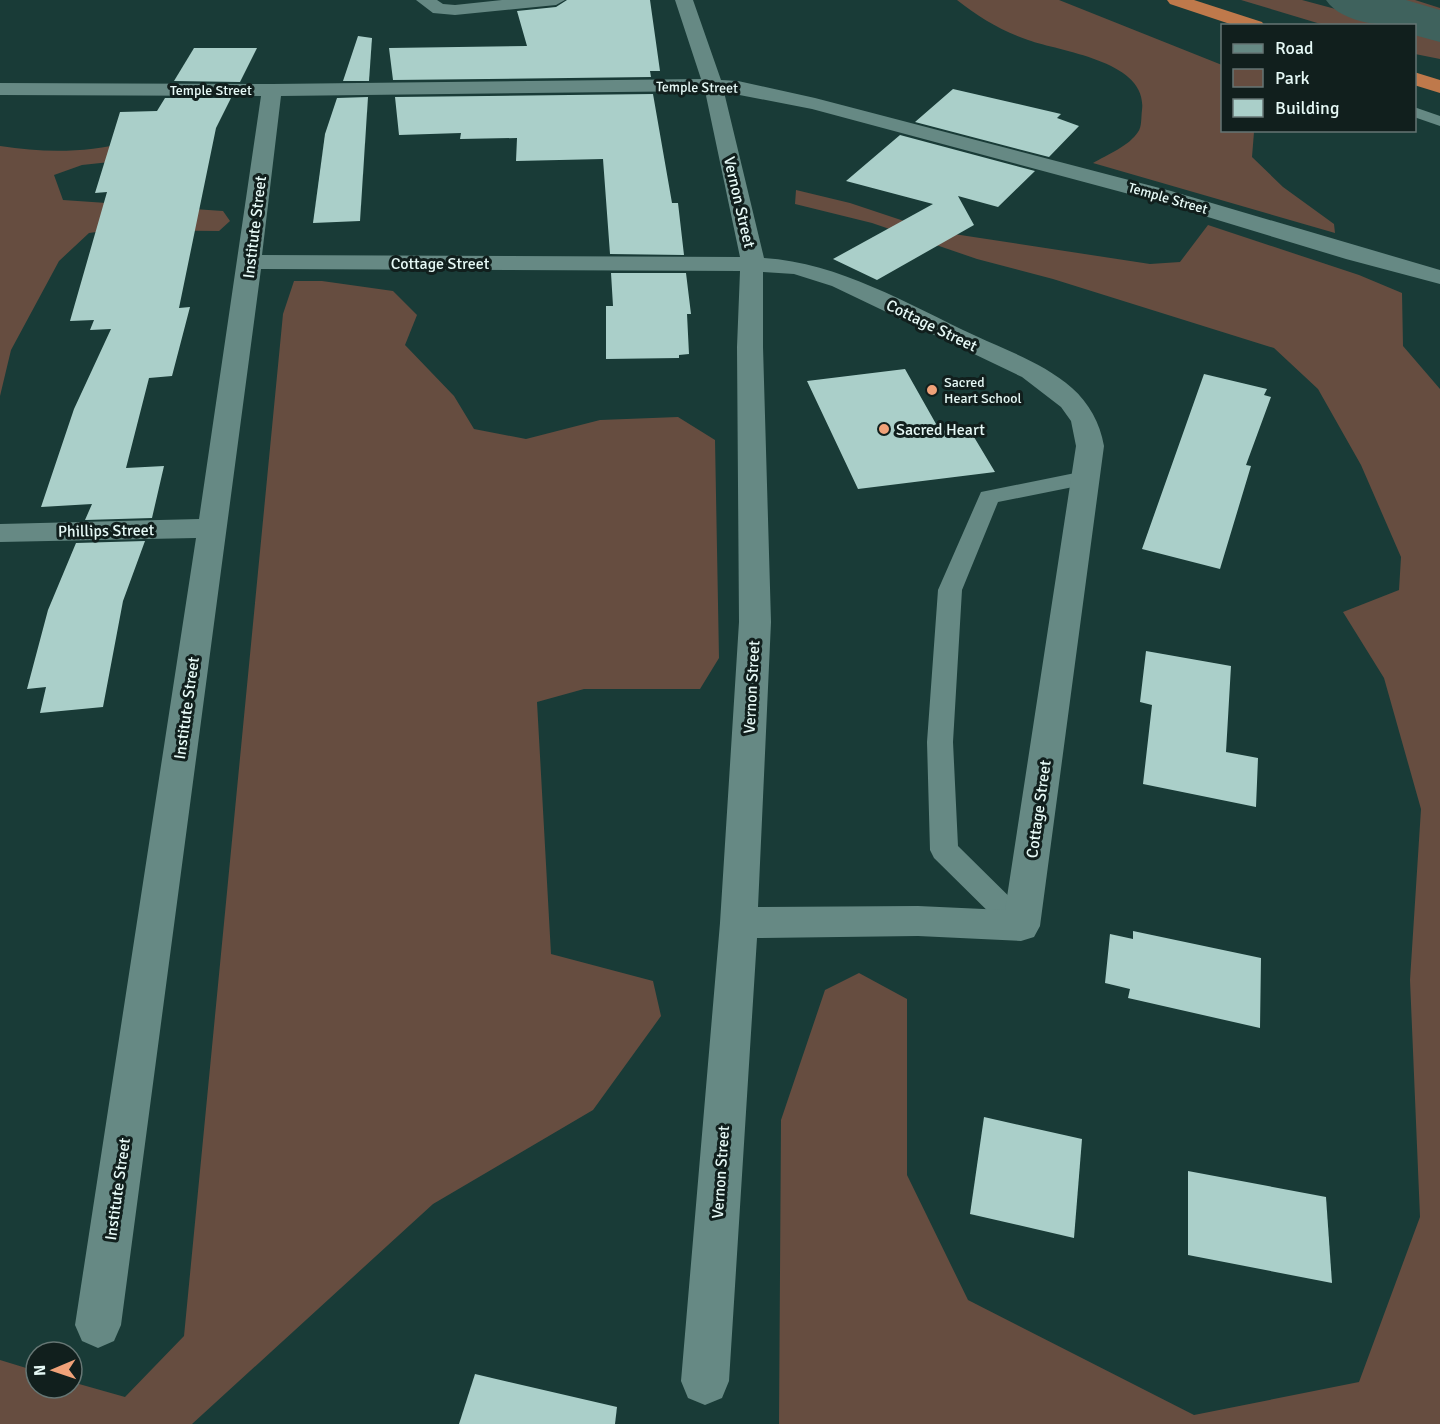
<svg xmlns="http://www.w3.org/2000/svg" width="1440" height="1424" viewBox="0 0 1440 1424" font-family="Signika,sans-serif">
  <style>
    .green { fill: #664d40 }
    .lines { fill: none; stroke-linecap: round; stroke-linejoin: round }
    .river { fill: #3f625d; fill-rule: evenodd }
    .building { fill: #aacfc9 }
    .service { fill: #668984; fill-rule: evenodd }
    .minor { fill: #668984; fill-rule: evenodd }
    .trunk { fill: #bf794b; fill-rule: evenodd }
    .poi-dot { fill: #f0a279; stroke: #111f1d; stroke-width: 2 }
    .labels { text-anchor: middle; stroke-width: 6; stroke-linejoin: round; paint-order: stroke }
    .far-street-label { font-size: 14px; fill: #e6f9f6; stroke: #111f1d }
    .far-poi-label { font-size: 14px; fill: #e6f9f6; stroke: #111f1d; text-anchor: start }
    .street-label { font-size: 16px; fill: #e6f9f6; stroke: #111f1d }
    .poi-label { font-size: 16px; fill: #e6f9f6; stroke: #111f1d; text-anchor: start }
  </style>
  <rect width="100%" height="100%" fill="#193b37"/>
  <g class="green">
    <path d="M957,0H1059L1222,65V130L1257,131L1254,132L1252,157L1283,187L1334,224L1335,233L1093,163C1107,155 1129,146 1138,132C1142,127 1141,117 1142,110C1148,61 1062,52 1028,40C1001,31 979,17 957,0Z"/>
    <path d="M1241,0H1302L1395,25H1324Z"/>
    <path d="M1372,0H1415L1440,8V19Z"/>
    <path d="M1415,31L1440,39V59L1415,54Z"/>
    <path d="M129,142L138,159L82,165L54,175L63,200L223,211L230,221L219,231L111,230L89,233L59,261L11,350L0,396V146C45,153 85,153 129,142Z"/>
    <path d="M796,190L850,203L934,231L1150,264L1180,262L1208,225L1359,275L1402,293L1403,346L1440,389V1424H779L781,1120L825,990L859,973L907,999V1175L968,1300L1194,1415L1359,1382L1420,1217L1410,980L1421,809L1384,678L1343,612L1399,590L1401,557L1361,465L1318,389L1274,348L1053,279L977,259L872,223L795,204Z"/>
    <path d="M294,281H322L393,291L417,315L405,345L454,396L474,429L526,439L600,420L678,417L715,440L719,658L700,689H584L537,702L551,954L653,981L661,1016L593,1110L433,1204L192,1424H0V1360L36,1371V1388H72V1382L125,1397L184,1336L283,314Z"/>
  </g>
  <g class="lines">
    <path class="river" d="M1326,0H1406L1440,10V42L1414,35V26C1387,26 1343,25 1326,0Z"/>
  </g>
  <g class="building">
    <path d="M567,0H650L660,71H650L651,77L393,80L389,48L527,46L517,11L556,7Z"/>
    <path d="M358,36L372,38L369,81H343Z"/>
    <path d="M194,48H257L240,82L174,81Z"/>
    <path d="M953,89L1061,114L1057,118L1079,126L1049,157L915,122Z"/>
    <path d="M653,94L672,203H678L684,255L610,254L603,159L516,161L517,138L460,139L461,133L399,135L395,97Z"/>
    <path d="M368,97L360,221L313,223L325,134L337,98Z"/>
    <path d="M165,98H231L216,128L179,308L190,307L172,376L149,378L126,468L164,466L152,518L85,520L92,504L41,507L74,409L111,329L90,330L94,320L70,321L107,192L95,193L120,112L157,111Z"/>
    <path d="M900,135L1035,171L998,207L958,196L974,225L877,280L833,259L933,204L846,181Z"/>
    <path d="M611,273H686L691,314H687L689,354L679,355V358L606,359V306H613Z"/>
    <path d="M905,369L940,431L968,427L995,472L858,489L807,381Z"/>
    <path d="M1204,374L1267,389L1264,395L1271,397L1246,465L1251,466L1220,569L1142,549Z"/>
    <path d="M145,541L123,601L103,707L40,713L46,687L27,689L48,610L76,543Z"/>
    <path d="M1146,651L1231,666L1226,752L1258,758L1256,807L1143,784L1152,705L1140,702Z"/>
    <path d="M1133,931L1261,958L1260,1028L1128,998L1130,989L1105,983L1110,934L1133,939Z"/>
    <path d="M984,1117L1082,1139L1074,1238L970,1214Z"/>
    <path d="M1188,1171L1326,1197L1332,1283L1188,1255Z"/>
    <path d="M475,1374L617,1407L615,1424H459Z"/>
  </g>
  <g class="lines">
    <g class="service">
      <path d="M1414,107L1440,116V126L1414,117Z"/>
      <path d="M1085,471L1093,473L1096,478L1093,483L998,502L962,590L953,742L958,846L1031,918L1036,926L1031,934L1021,938L1011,934L934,858L930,850L927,742L938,590L981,492Z"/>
    </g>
    <g class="minor">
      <path d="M416,0H437L443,4L455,5L502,0H565L556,5L455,15L433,13Z"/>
      <path d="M675,0H693L721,80L738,81L815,98L1171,191L1440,270V284L1346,259L1155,201L812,109L724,92L764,258C840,263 907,304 976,336C1008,351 1045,364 1072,388C1089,403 1100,423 1104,446L1040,926L1034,937L1021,941L918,936L757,938L729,1381L722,1398L705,1405L688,1398L681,1381L720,923L739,622L737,347L740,271L261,269L121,1325L114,1341L98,1348L82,1341L75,1325L196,538L0,542V524L199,519L261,96L0,95V83L272,84L701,79ZM705,91L740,257L262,255L281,96ZM763,272L794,274L832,286L1022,377L1061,407L1071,421L1076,446L1005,910L918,906L758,907L771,622L763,347Z"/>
    </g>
    <g class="trunk">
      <path d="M1167,0H1194L1262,22L1265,26H1236L1170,4Z"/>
      <path d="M1414,72L1440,80V93L1414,85Z"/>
    </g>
  </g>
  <g class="poi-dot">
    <circle cx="932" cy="390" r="6"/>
    <circle cx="884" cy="429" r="6"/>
  </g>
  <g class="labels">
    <g class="far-street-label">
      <text transform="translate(697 87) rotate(1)" y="5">Temple Street</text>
      <text x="211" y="95">Temple Street</text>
      <text transform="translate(1168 198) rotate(16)" y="5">Temple Street</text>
    </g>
    <g class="far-poi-label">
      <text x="944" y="387">Sacred<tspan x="944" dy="16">Heart School</tspan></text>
    </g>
    <g class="street-label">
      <text transform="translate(740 202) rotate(77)" y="6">Vernon Street</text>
      <text transform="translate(254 227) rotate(-83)" y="6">Institute Street</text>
      <text x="440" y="269">Cottage Street</text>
      <text transform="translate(932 325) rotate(26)" y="6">Cottage Street</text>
      <text transform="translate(106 530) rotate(-1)" y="6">Phillips Street</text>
      <text transform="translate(751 687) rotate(-87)" y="6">Vernon Street</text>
      <text transform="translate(186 708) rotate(-82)" y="6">Institute Street</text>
      <text transform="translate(1038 809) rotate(-82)" y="6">Cottage Street</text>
      <text transform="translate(720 1172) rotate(-86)" y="6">Vernon Street</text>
      <text transform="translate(117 1189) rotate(-82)" y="6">Institute Street</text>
    </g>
    <g class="poi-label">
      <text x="896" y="435">Sacred Heart</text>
    </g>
  </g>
  <rect x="1221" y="24" width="195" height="108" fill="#111f1d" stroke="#667674" stroke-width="1.5"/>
  <rect x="1233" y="44" width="30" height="9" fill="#668984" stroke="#667674" stroke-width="1.5"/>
  <text x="1275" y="54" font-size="18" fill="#e6f9f6">Road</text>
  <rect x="1233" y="69" width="30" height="18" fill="#664d40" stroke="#667674" stroke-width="1.5"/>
  <text x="1275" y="84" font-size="18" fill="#e6f9f6">Park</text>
  <rect x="1233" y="99" width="30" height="18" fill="#aacfc9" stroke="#667674" stroke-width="1.5"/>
  <text x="1275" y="114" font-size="18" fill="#e6f9f6">Building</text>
  <g transform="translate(54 1370) rotate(268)"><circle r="28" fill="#111f1d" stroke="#667674" stroke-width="1.5"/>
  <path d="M0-4.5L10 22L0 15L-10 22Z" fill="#f0a279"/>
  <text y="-9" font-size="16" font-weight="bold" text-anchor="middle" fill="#e6f9f6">N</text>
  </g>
</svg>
